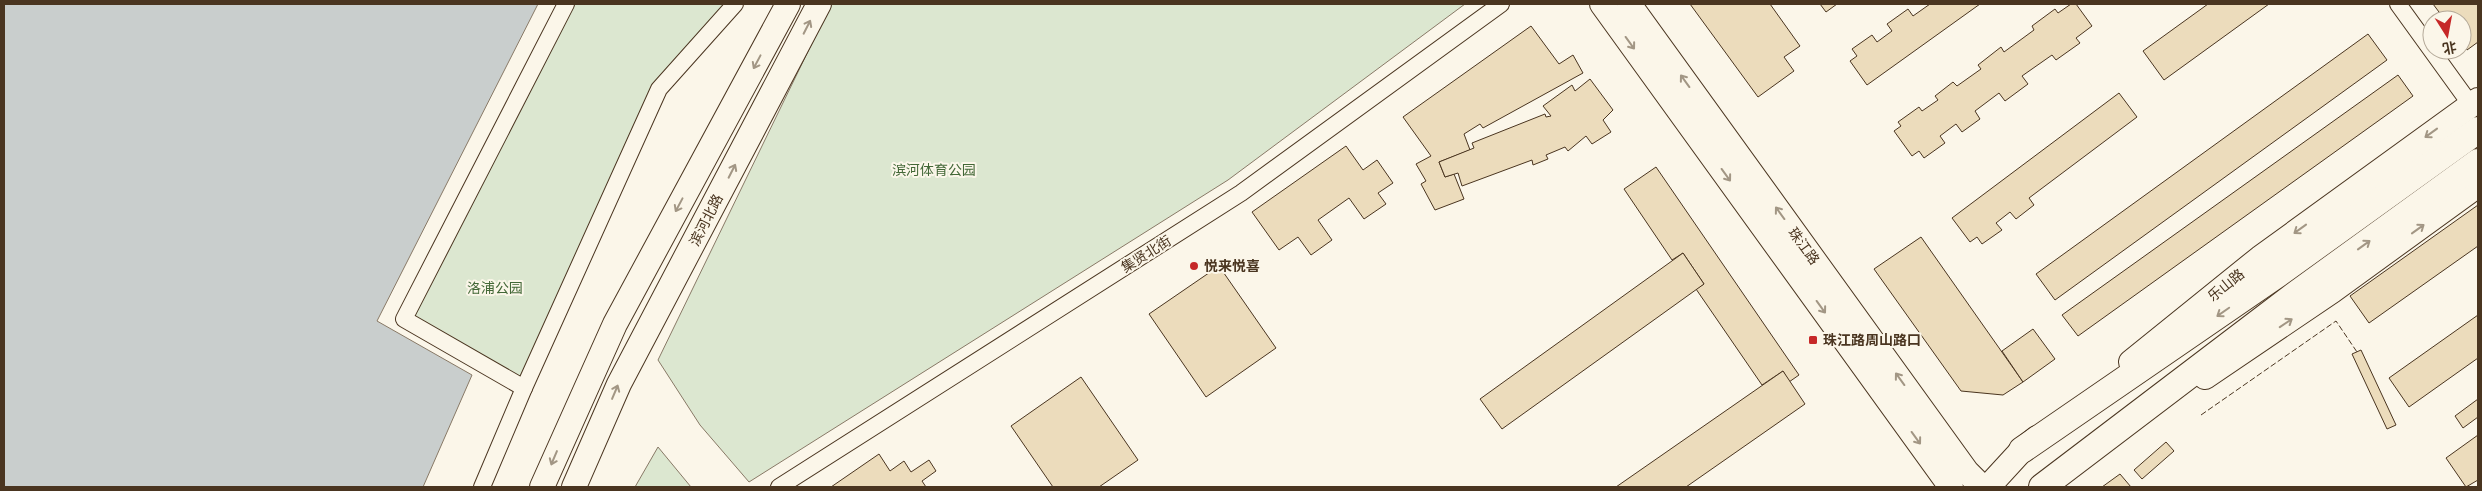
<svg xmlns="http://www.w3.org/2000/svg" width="2482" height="491" viewBox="0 0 2482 491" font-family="Figtree,'Noto Sans SC',sans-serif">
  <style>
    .green { fill: #dce7d0; stroke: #887966 }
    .water { fill: #c9cecd; stroke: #887966 }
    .building { fill: #ecdcbc; stroke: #4a3520 }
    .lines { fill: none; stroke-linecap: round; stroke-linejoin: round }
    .street-casing { stroke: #4a3520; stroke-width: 18 }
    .secondary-casing { stroke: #4a3520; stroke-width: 26 }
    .primary-casing { stroke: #4a3520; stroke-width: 28 }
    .street { stroke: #fbf6e9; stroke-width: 16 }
    .secondary { stroke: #fbf6e9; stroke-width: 24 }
    .primary { stroke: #fbf6e9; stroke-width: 26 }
    .fence { stroke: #4a3520; stroke-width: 1; stroke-dasharray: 6 2.5; stroke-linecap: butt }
    .oneway { stroke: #a29684 }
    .poi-dot { fill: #c62828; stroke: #fbf6e9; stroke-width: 2 }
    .labels { text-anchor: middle; stroke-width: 4; stroke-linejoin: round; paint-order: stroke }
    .park-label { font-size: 14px; fill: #436837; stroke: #fbf6e9 }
    .street-label { font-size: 14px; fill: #4a3520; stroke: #fbf6e9 }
    .poi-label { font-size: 14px; font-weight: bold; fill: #4a3520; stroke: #fbf6e9; text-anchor: start }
  </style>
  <rect width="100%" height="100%" fill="#fbf6e9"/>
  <g class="green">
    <path d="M566,4H735L659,89L524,388L404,319Z"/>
    <path d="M831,4H1465L1228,180L749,482L700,425L658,360Z"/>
    <path d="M658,447L691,487H635Z"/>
  </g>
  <path class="water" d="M4,4H538L377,321L472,375L423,487H4Z"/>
  <g class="building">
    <path d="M1690,4H1770L1800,46L1784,57L1794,71L1758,97Z"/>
    <path d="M1820,4H1837L1826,12Z"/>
    <path d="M1930,4H1980L1867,85L1850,61L1857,56L1852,49L1872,35L1877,42L1892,31L1887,24L1908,9L1913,16Z"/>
    <path d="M2071,4H2076L2092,26L2076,38L2080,43L2056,60L2052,55L2022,76L2028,84L2005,101L1999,93L1975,111L1980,119L1962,132L1956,124L1940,136L1945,143L1924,158L1919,151L1912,156L1894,131L1901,126L1898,122L1919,107L1922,111L1938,100L1935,96L1953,82L1957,86L1981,69L1978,65L2001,47L2004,52L2034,30L2032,26L2055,9L2058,13Z"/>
    <path d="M2208,4H2269L2164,80L2143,51Z"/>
    <path d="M2433,4H2478V42L2467,50L2462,44V20H2445Z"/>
    <path d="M1531,26L1559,64L1573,55L1583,73L1483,128L1480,124L1464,134L1470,150L1439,162L1445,177L1454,174L1464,199L1435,210L1421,184L1426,181L1416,164L1431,156L1403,117Z"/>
    <path d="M2368,34L2387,60L2055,300L2036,274Z"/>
    <path d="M2398,75L2413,96L2078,336L2062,315Z"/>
    <path d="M1590,79L1613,110L1603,120L1611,132L1592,144L1586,136L1568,151L1565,147L1546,155L1548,159L1533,165L1532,160L1462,186L1458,173L1445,177L1439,162L1474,148L1472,143L1545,114L1546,117L1551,116L1543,106L1572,85L1575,91Z"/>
    <path d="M2119,93L2137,117L2029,198L2034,205L2016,219L2010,212L1996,223L2002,230L1982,244L1977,237L1970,242L1952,218Z"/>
    <path d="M1346,146L1363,170L1377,160L1393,183L1378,193L1386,204L1364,219L1349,198L1318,220L1332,240L1311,255L1298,237L1279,250L1252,212Z"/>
    <path d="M1656,167L1799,375L1789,382L1783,371L1762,385L1696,289L1704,284L1683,253L1672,260L1624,189Z"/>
    <path d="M2478,205V246L2369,323L2350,296Z"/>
    <path d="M1921,237L2023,382L2003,395L1961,391L1874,269Z"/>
    <path d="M1683,253L1704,284L1502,429L1480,399Z"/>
    <path d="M1219,266L1276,348L1206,397L1149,314Z"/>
    <path d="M2478,315V358L2409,407L2389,378Z"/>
    <path d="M2033,329L2055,359L2023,382L2002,351Z"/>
    <path d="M2361,350L2396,425L2387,429L2352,354Z"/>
    <path d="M1783,371L1805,404L1686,487H1616Z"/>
    <path d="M1081,377L1138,460L1099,487H1053L1011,426Z"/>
    <path d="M2478,399V417L2463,428L2455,416Z"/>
    <path d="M2478,435V480L2466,487L2446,458Z"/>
    <path d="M2166,442L2174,451L2142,479L2134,470Z"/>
    <path d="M879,454L890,471L904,461L911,472L929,460L936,471L922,481L926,487H831Z"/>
    <path d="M2120,474L2131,487H2102Z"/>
  </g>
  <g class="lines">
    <defs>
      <g id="street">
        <path d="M566,4L404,319L524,388L659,89L735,4"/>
        <path d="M2398,4L2471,105"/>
        <path d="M482,487L524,388"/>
        <path d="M779,487L1241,193L1501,4"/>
      </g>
      <g id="secondary">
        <path d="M1602,4L1951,487"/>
        <path d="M1629,4L1967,472L1982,487"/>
        <path d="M2131,362L2260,258L2478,100"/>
        <path d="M2205,377L2332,291L2478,185"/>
        <path d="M542,487L615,324L788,4"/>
        <path d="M574,487L619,384L819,4"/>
        <path d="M1988,487L2022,450L2037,438"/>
      </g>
      <g id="primary">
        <path d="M2022,450L2278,274L2478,130"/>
        <path d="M2042,487L2296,294L2478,162"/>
      </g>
    </defs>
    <use href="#street" class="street-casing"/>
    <use href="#secondary" class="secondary-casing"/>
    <use href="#primary" class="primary-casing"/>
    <use href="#street" class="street"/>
    <use href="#secondary" class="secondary"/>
    <use href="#primary" class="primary"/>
    <path class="fence" d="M2201,415L2336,321L2357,352"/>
  </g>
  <defs><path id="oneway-shaft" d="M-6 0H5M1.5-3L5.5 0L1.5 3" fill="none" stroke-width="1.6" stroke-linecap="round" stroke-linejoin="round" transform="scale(1.25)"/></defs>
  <g class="oneway">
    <use href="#oneway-shaft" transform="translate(807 27) rotate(-63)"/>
    <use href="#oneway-shaft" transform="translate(1630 43) rotate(54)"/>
    <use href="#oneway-shaft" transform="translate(757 62) rotate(118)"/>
    <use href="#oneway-shaft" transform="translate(1685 81) rotate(-126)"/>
    <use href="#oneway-shaft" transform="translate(2431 133) rotate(144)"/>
    <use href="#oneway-shaft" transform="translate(732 171) rotate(-63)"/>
    <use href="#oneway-shaft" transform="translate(1726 175) rotate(54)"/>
    <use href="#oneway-shaft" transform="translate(679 205) rotate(118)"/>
    <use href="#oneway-shaft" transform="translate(1780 213) rotate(-126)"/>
    <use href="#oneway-shaft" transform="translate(2300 229) rotate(144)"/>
    <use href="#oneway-shaft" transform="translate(2418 229) rotate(-36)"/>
    <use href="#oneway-shaft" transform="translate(2364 245) rotate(-36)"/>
    <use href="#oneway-shaft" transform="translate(1821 307) rotate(54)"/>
    <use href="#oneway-shaft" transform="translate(2223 312) rotate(145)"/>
    <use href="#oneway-shaft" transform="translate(2286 323) rotate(-34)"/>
    <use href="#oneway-shaft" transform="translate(1900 379) rotate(-126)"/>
    <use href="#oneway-shaft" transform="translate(615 392) rotate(-67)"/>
    <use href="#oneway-shaft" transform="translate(1916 438) rotate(54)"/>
    <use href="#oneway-shaft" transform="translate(554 458) rotate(113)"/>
  </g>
  <g class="poi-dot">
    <circle cx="1194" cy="266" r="5"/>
    <rect x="1808" y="335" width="10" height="10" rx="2.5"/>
  </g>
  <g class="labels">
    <g class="park-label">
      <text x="934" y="175">滨河体育公园</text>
      <text x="495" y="293">洛浦公园</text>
    </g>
    <g class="street-label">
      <text transform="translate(706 220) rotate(-63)" y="5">滨河北路</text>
      <text transform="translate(1804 246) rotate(54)" y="5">珠江路</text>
      <text transform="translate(1146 254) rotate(-32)" y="5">集贤北街</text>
      <text transform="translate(2226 285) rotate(-39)" y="5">乐山路</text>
    </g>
    <g class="poi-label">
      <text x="1204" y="271">悦来悦喜</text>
      <text x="1823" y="345">珠江路周山路口</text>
    </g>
  </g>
  <rect width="2482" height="491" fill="none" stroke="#4a3520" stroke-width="10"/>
  <g transform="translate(2447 35) rotate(169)"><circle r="24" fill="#fbf6e9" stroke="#b4a999"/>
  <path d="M0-4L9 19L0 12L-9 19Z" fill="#c62828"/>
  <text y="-8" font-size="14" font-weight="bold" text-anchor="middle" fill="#4a3520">北</text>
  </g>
</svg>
